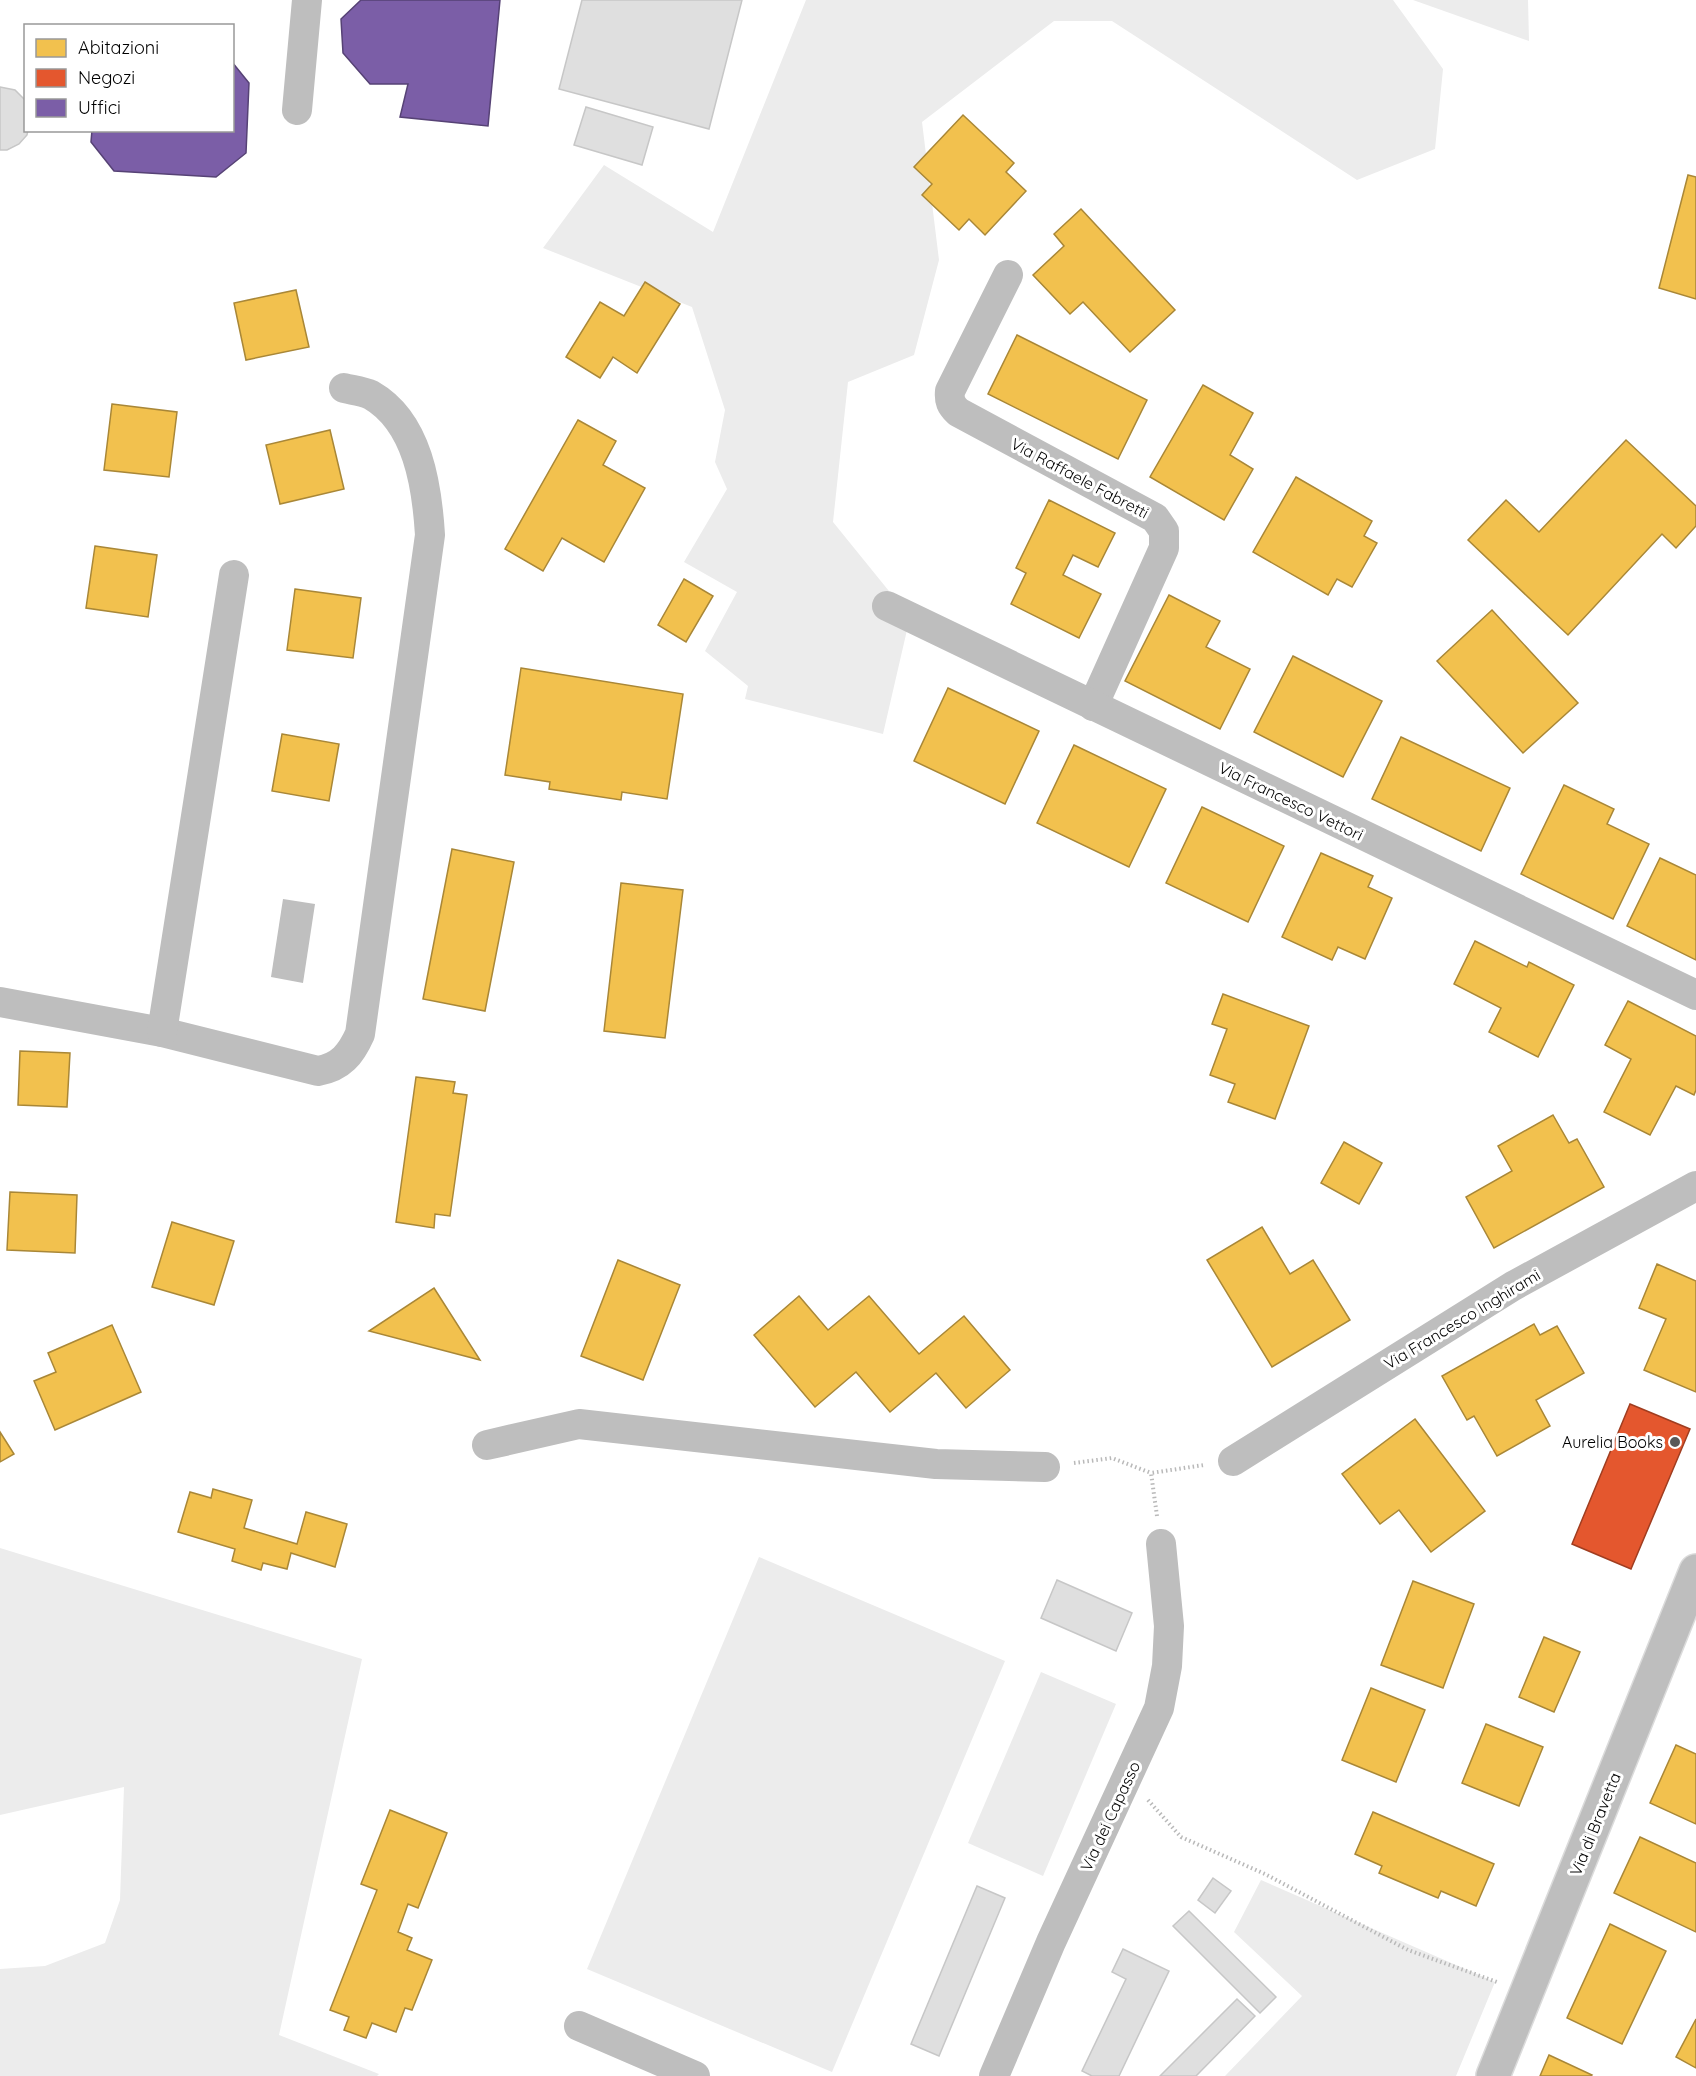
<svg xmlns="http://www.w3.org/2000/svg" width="1696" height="2076" viewBox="0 0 1696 2076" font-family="Quicksand,sans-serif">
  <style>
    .green { fill: #ececec }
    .water { fill: #bfbfbf }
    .homes { fill: #f2c14e; stroke: #a98737; stroke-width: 1.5 }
    .shops { fill: #e4572e; stroke: #a03d20; stroke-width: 1.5 }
    .offices { fill: #7b5ea7; stroke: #564275; stroke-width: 1.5 }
    .building { fill: #dfdfdf; stroke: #c7c7c7; stroke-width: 1.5 }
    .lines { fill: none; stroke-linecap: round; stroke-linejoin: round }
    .major-casing { stroke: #dbdbdb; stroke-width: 36 }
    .path { stroke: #b9b9b9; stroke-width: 4; stroke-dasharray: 1.5 3; stroke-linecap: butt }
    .minor { stroke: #bebebe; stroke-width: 30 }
    .major { stroke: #bebebe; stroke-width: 33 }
    .poi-dot { fill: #595959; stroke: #fff; stroke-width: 2 }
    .labels { text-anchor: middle; stroke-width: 6; stroke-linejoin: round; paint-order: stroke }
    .street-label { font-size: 16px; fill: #000; stroke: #fff }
    .poi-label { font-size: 16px; fill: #000; stroke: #fff; text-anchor: end }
  </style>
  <rect width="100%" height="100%" fill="#fff"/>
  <g class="green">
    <path d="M806,0H1393L1443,69L1435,149L1357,180L1112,21H1054L922,122L939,260L914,355L848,382L833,522L910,617L883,734L745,699L748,686L705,651L737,592L684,562L727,489L715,462L725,410L692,307L543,248L604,165L713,232Z"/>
    <path d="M1413,0H1528L1529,41Z"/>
    <path d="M0,1548L362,1659L279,2035L379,2074L377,2076H0V1969L45,1966L105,1943L120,1900L124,1787L0,1815Z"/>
    <path d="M759,1557L1005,1661L832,2072L587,1969Z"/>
    <path d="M1041,1672L1116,1704L1043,1876L968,1843Z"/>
    <path d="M1261,1880L1495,1982L1456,2076H1225L1302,1996L1234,1932Z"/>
  </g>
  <path class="water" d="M283,899L315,904L303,983L271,977Z"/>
  <g class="homes">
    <path d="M963,115L1014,163L1006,172L1026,191L985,235L969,219L959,230L922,195L932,184L914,167Z"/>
    <path d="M1688,175L1696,177V299L1659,288Z"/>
    <path d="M1081,209L1175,310L1130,352L1083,302L1070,314L1033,275L1064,246L1054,234Z"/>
    <path d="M645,282L680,304L637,373L613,357L600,378L566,357L600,302L624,316Z"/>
    <path d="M296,290L309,347L246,360L234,303Z"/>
    <path d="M1017,335L1147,400L1118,459L988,394Z"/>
    <path d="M1203,385L1253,413L1230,455L1253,469L1224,520L1150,477Z"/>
    <path d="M112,404L177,412L169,477L104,470Z"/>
    <path d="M578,420L616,441L603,465L645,488L604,562L562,538L543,571L505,549Z"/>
    <path d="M330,430L344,489L280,504L266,445Z"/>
    <path d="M1626,440L1696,506V526L1676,548L1662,534L1568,635L1468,540L1506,500L1539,532Z"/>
    <path d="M1296,477L1372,521L1364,536L1377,543L1352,587L1337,579L1328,595L1253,552Z"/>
    <path d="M1049,500L1115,533L1098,567L1073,555L1063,575L1101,594L1079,638L1011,604L1026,573L1016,568Z"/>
    <path d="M95,546L157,555L148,617L86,608Z"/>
    <path d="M684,579L713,596L686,642L658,625Z"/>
    <path d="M295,589L361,598L353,658L287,650Z"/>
    <path d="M1169,595L1220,621L1206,647L1250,669L1220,729L1125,681Z"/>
    <path d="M1492,610L1578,703L1523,753L1437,661Z"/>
    <path d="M1293,656L1382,701L1343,777L1254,732Z"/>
    <path d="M521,668L683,694L667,799L622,792L621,800L549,789L550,782L505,775Z"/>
    <path d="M948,688L1039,731L1005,804L914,761Z"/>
    <path d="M282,734L339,744L329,801L272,791Z"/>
    <path d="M1401,737L1510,788L1481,851L1372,799Z"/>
    <path d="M1074,745L1166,789L1129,867L1037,823Z"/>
    <path d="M1564,785L1614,809L1607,824L1649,844L1613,919L1521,874Z"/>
    <path d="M1202,807L1284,846L1248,922L1166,883Z"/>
    <path d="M452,849L514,862L485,1011L423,999Z"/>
    <path d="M1321,853L1373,876L1368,887L1392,898L1365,959L1338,947L1332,960L1282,937Z"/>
    <path d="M1660,858L1696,875V960L1627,926Z"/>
    <path d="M621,883L683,890L665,1038L604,1031Z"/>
    <path d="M1475,941L1527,967L1529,962L1574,985L1538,1057L1489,1032L1501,1008L1454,984Z"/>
    <path d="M1223,994L1309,1026L1275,1119L1228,1102L1235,1084L1210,1075L1227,1029L1212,1024Z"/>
    <path d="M1628,1001L1696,1036V1090L1694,1095L1676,1086L1650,1135L1604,1112L1631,1059L1605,1045Z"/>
    <path d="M20,1051L70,1053L67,1107L18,1105Z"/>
    <path d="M416,1077L455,1082L453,1093L467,1095L450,1216L435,1214L434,1228L396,1222Z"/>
    <path d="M1553,1115L1569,1143L1577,1139L1604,1187L1494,1248L1466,1197L1512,1171L1498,1146Z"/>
    <path d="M1344,1142L1382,1163L1359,1204L1321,1183Z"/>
    <path d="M10,1192L77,1195L75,1253L7,1250Z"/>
    <path d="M172,1222L234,1241L214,1305L152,1287Z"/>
    <path d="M1262,1227L1290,1274L1313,1260L1350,1320L1272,1367L1207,1260Z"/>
    <path d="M618,1260L680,1285L643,1380L581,1356Z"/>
    <path d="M1657,1264L1696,1281V1392L1644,1370L1666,1319L1639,1308Z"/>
    <path d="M434,1288L480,1360L369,1331Z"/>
    <path d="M799,1296L828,1330L869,1296L919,1354L964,1316L1010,1370L966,1408L936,1373L890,1412L856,1372L815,1407L754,1335Z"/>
    <path d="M1534,1324L1540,1335L1557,1326L1584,1373L1536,1400L1550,1426L1497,1456L1474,1416L1467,1420L1442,1376Z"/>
    <path d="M112,1325L141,1392L55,1430L34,1381L56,1372L48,1353Z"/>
    <path d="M1415,1419L1485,1511L1431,1552L1399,1510L1380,1524L1342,1474Z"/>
    <path d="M0,1432L14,1454L0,1462Z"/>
    <path d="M213,1489L252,1500L244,1528L297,1544L306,1512L347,1524L335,1567L291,1553L287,1569L263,1563L261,1570L232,1561L235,1549L178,1532L190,1492L211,1498Z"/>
    <path d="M1413,1581L1474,1604L1443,1688L1381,1665Z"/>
    <path d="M1544,1637L1580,1652L1554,1712L1519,1697Z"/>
    <path d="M1371,1688L1425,1710L1396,1782L1342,1760Z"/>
    <path d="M1486,1724L1543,1747L1519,1806L1462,1783Z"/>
    <path d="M1676,1745L1696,1754V1824L1650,1803Z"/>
    <path d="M390,1810L447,1833L418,1908L408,1904L398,1932L412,1938L407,1950L432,1960L412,2010L405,2008L396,2032L372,2023L366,2038L344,2030L349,2017L330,2010L377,1890L361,1884Z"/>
    <path d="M1373,1812L1494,1864L1476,1906L1441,1891L1438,1898L1379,1873L1382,1866L1355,1854Z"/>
    <path d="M1640,1837L1696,1863V1932L1614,1893Z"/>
    <path d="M1610,1924L1666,1951L1622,2044L1567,2018Z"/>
    <path d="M1696,2019V2068L1676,2057Z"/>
    <path d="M1549,2055L1592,2075L1591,2076H1540Z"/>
  </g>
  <path class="shops" d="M1630,1404L1690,1429L1631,1569L1572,1544Z"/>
  <g class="offices">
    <path d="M361,0H500L488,126L400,117L408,84H370L343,53L341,19Z"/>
    <path d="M232,62L249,83L246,153L216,177L114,171L91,142L92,130H232Z"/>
  </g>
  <g class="building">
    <path d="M582,0H742L709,129L559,89Z"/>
    <path d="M0,87L15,90L26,101V130H28L27,135L19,144L7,150H0Z"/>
    <path d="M586,107L653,127L642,165L574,145Z"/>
    <path d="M1057,1580L1132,1613L1116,1651L1041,1618Z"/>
    <path d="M1213,1878L1231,1891L1215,1913L1198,1900Z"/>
    <path d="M977,1886L1005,1898L939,2056L911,2044Z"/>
    <path d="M1189,1911L1276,1997L1260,2013L1173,1926Z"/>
    <path d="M1123,1949L1169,1971L1119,2076H1092L1082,2071L1126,1979L1112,1972Z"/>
    <path d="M1237,1999L1255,2016L1196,2076H1160Z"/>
  </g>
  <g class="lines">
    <defs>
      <path id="major" d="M1493,2076L1696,1571"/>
    </defs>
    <use href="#major" class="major-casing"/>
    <g class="path">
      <path d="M1074,1463L1112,1458L1151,1473"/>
      <path d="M1157,1516L1151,1473L1204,1465"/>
      <path d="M1148,1800L1181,1837L1265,1874L1408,1950L1497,1982"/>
    </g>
    <g class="minor">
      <path d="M297,110L307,0"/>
      <path d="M1008,275L950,391C949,401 951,405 958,412L1155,518L1164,531V548L1093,706"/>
      <path d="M887,606L1696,995"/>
      <path d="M0,1002L162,1032L318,1071C341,1067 351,1054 360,1034L430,535C427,486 418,422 371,395C363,391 352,390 344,388"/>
      <path d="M162,1032L234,575"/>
      <path d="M487,1445L579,1424L936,1464L1045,1467"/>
      <path d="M1233,1461L1513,1286L1696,1186"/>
      <path d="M579,2026L695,2076"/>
      <path d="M994,2076L1051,1942L1159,1708L1167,1666L1169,1626L1161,1544"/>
    </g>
    <use href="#major" class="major"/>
  </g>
  <circle class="poi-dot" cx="1675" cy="1442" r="6"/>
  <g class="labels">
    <g class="street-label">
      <text transform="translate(1080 478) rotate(28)" y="6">Via Raffaele Fabretti</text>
      <text transform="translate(1291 801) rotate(26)" y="6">Via Francesco Vettori</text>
      <text transform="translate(1462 1319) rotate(-31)" y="6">Via Francesco Inghirami</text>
      <text transform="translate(1110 1816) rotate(-65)" y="6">Via dei Capasso</text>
      <text transform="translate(1595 1824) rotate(-68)" y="6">Via di Bravetta</text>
    </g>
    <g class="poi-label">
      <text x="1663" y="1448">Aurelia Books</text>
    </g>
  </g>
  <rect x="24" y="24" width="210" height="108" fill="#ffffff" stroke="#999999" stroke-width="1.5"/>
  <rect x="36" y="39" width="30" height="18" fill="#f2c14e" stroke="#999999" stroke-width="1.5"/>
  <text x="78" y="54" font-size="18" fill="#000000">Abitazioni</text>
  <rect x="36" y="69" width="30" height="18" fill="#e4572e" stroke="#999999" stroke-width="1.5"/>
  <text x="78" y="84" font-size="18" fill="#000000">Negozi</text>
  <rect x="36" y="99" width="30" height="18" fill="#7b5ea7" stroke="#999999" stroke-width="1.5"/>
  <text x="78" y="114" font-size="18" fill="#000000">Uffici</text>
</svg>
